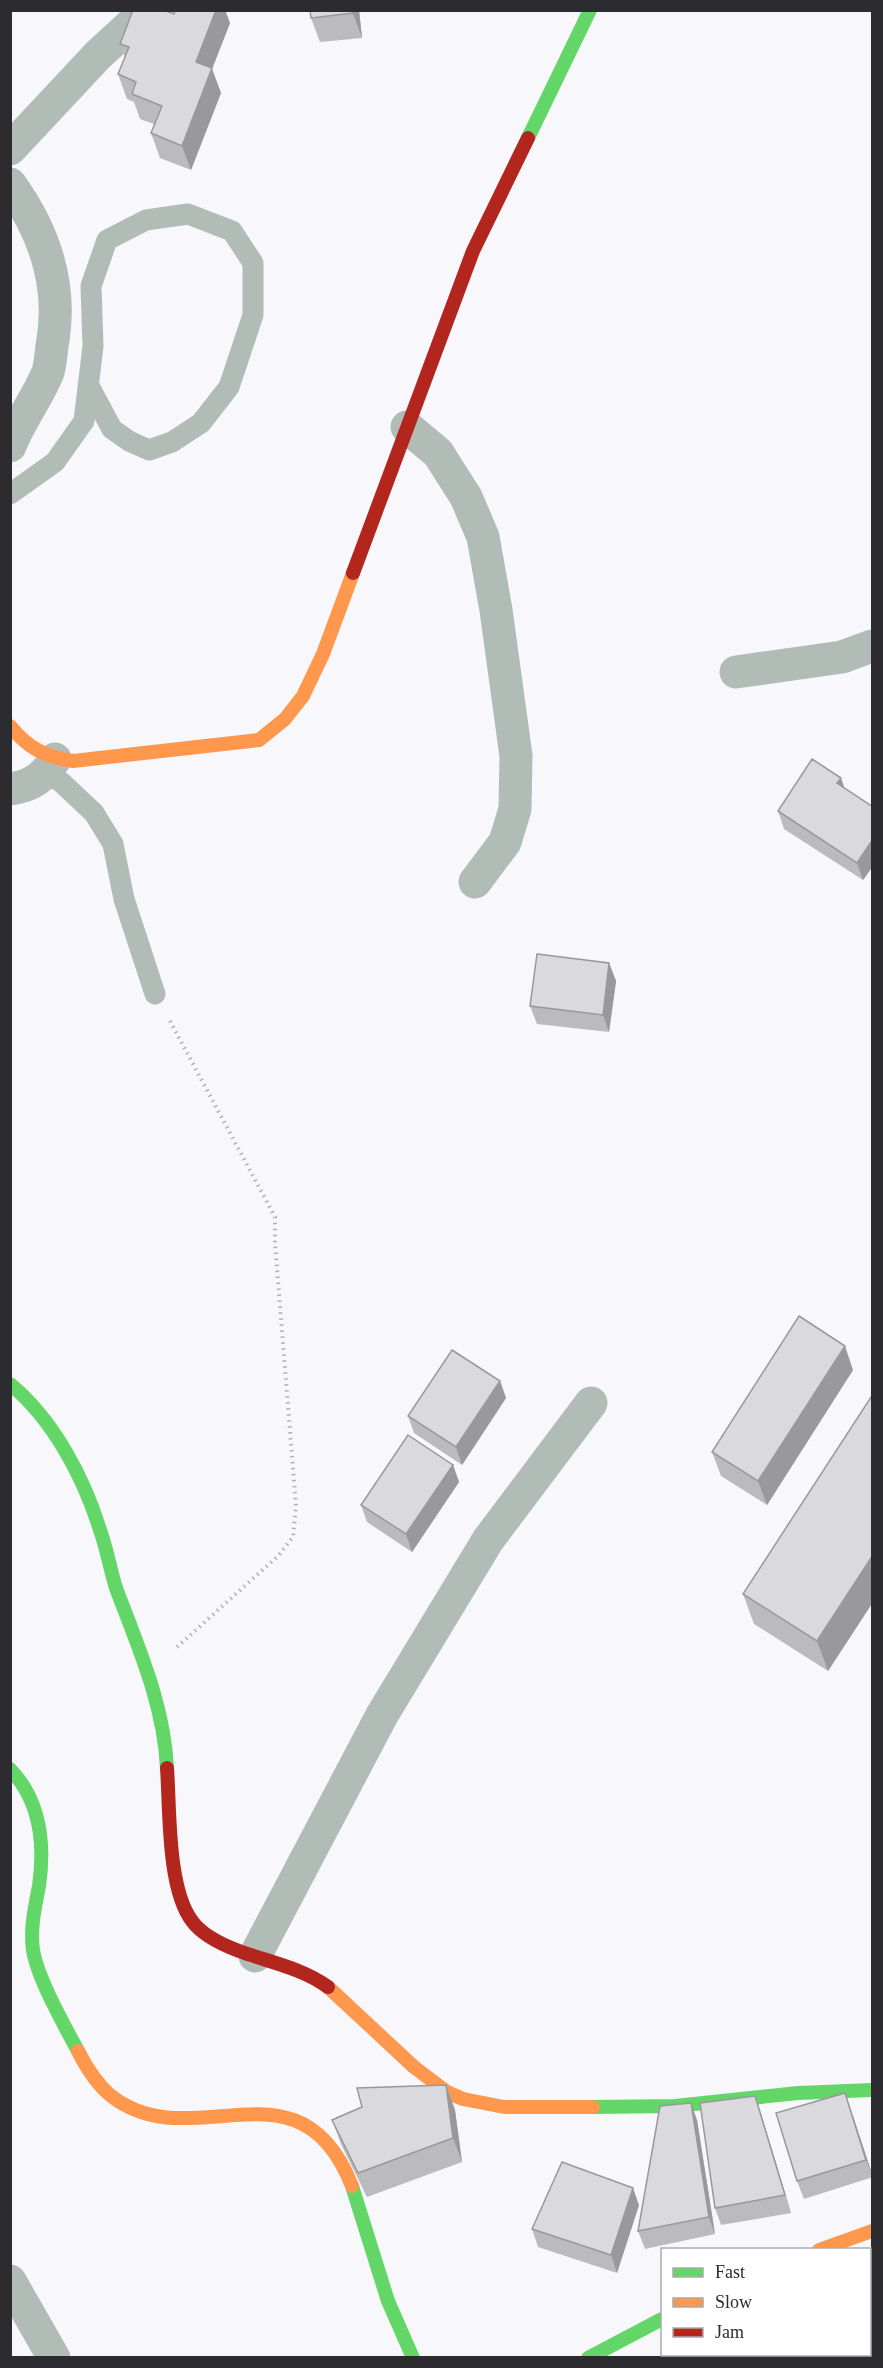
<svg xmlns="http://www.w3.org/2000/svg" width="883" height="2368" viewBox="0 0 883 2368" font-family="Georgia,serif">
  <style>
    .lines { fill: none; stroke-linecap: round; stroke-linejoin: round }
    .path { stroke: #acb4b1; stroke-width: 4; stroke-dasharray: 1.5 4.5; stroke-linecap: butt }
    .lane { stroke: #b0bcb5; stroke-width: 21 }
    .street { stroke: #b0bcb5; stroke-width: 33 }
    .fast { stroke: #63d668; stroke-width: 14 }
    .slow { stroke: #ff974d; stroke-width: 14 }
    .jam { stroke: #b3261e; stroke-width: 14 }
    .wall { fill: #bbbbbe }
    .shaded-wall { fill: #99989b }
    .building { fill: #dad9dd; stroke: #99989b; stroke-width: 1.5 }
  </style>
  <rect width="100%" height="100%" fill="#f8f7fc"/>
  <g class="lines">
    <path class="path" d="M170,1021L275,1217V1243L296,1506L293,1537L278,1556L177,1647"/>
    <g class="lane">
      <path d="M10,494L55,462L84,421L93,346L91,286L107,240L146,220L188,214L232,231L253,263V315L229,387L201,423L172,442L149,450L129,441L112,429L89,386"/>
      <path d="M46,774L61,782L94,813L113,844L124,899L155,994"/>
    </g>
    <g class="street">
      <path d="M10,149L98,55L147,10"/>
      <path d="M10,184C44,231 62,282 53,340C51,350 51,362 48,372C38,397 20,420 10,446"/>
      <path d="M407,427L438,453L466,497L483,537L496,610L516,756L515,809L505,842L475,882"/>
      <path d="M736,672L842,657L872,646"/>
      <path d="M10,789C32,786 44,777 55,759"/>
      <path d="M255,1956L382,1715L488,1540L591,1403"/>
      <path d="M10,2281L54,2358"/>
      <path d="M798,2358L800,2354"/>
    </g>
    <g class="fast">
      <path d="M528,138L590,10"/>
      <path d="M10,1384C53,1419 84,1478 100,1530C107,1549 110,1569 116,1588C138,1647 164,1704 167,1768"/>
      <path d="M10,1769C40,1800 45,1844 39,1886C35,1907 30,1928 33,1950C37,1977 64,2025 78,2051"/>
      <path d="M593,2107L675,2106L798,2093L872,2090"/>
      <path d="M352,2186L388,2301L413,2358"/>
      <path d="M588,2358L662,2319"/>
    </g>
    <g class="slow">
      <path d="M10,726C28,748 45,757 73,761L259,740L285,719L303,696L323,654L353,573"/>
      <path d="M328,1987L414,2067L447,2092L463,2099L504,2107H593"/>
      <path d="M78,2051C86,2067 96,2083 110,2095C192,2161 299,2051 352,2186"/>
      <path d="M819,2250L872,2231"/>
    </g>
    <g class="jam">
      <path d="M353,573L473,251L528,138"/>
      <path d="M167,1768C170,1808 167,1888 192,1921C202,1935 223,1945 239,1951C269,1962 302,1968 328,1987"/>
    </g>
  </g>
  <g class="wall">
    <path d="M175,10H225L230,23L212,69L221,93L191,170L160,158L151,133L154,124L140,119L134,102L127,99L118,74L125,57L120,44L174,14Z"/>
    <path d="M359,10L362,38L320,42L311,18Z"/>
    <path d="M845,788L873,807V866L863,880L784,829L778,811Z"/>
    <path d="M609,963L616,981L609,1032L537,1024L530,1006Z"/>
    <path d="M853,1370L767,1505L721,1476L712,1452Z"/>
    <path d="M500,1381L506,1398L462,1465L414,1433L408,1416Z"/>
    <path d="M873,1394V1602L828,1671L754,1624L743,1594Z"/>
    <path d="M453,1465L459,1482L412,1552L367,1522L361,1505Z"/>
    <path d="M446,2085L455,2110L462,2162L367,2197L341,2144L332,2120Z"/>
    <path d="M845,2093L873,2177L804,2199L797,2181Z"/>
    <path d="M755,2096L761,2114L791,2213L721,2225L715,2208Z"/>
    <path d="M697,2120L715,2234L645,2249L638,2231Z"/>
    <path d="M639,2205L617,2273L538,2247L532,2229Z"/>
  </g>
  <g class="shaded-wall">
    <path d="M216,10H225L230,23L212,69L221,93L191,170L182,146L196,62Z"/>
    <path d="M352,10H359L362,38L353,13Z"/>
    <path d="M841,778L847,795L837,783Z"/>
    <path d="M873,839V866L863,880L857,863Z"/>
    <path d="M609,963L616,981L609,1032L603,1015Z"/>
    <path d="M845,1346L853,1370L767,1505L758,1481Z"/>
    <path d="M500,1381L506,1398L462,1465L456,1447Z"/>
    <path d="M453,1465L459,1482L412,1552L406,1534Z"/>
    <path d="M873,1555V1602L828,1671L817,1641Z"/>
    <path d="M446,2085L455,2110L462,2162L453,2138Z"/>
    <path d="M845,2093L851,2110L873,2177L866,2160Z"/>
    <path d="M755,2096L761,2114L791,2213L785,2195Z"/>
    <path d="M691,2103L697,2120L715,2234L709,2217Z"/>
    <path d="M633,2188L639,2205L617,2273L611,2255Z"/>
  </g>
  <g class="building">
    <path d="M133,10H164L174,14L175,10H216L196,62L212,68L182,146L151,133L162,106L132,94L136,82L118,74L129,47L120,44Z"/>
    <path d="M310,10H352L353,13L311,18Z"/>
    <path d="M812,759L841,778L837,783L873,807V839L857,863L778,811Z"/>
    <path d="M537,954L609,963L603,1015L530,1006Z"/>
    <path d="M799,1316L845,1346L758,1481L712,1452Z"/>
    <path d="M452,1350L500,1381L456,1447L408,1416Z"/>
    <path d="M873,1394V1555L817,1641L743,1594Z"/>
    <path d="M408,1435L453,1465L406,1534L361,1505Z"/>
    <path d="M446,2085L453,2138L358,2173L332,2120L362,2107L357,2088Z"/>
    <path d="M845,2093L866,2160L797,2181L776,2113Z"/>
    <path d="M755,2096L785,2195L715,2208L700,2103Z"/>
    <path d="M691,2103L709,2217L638,2231L660,2106Z"/>
    <path d="M562,2162L633,2188L611,2255L532,2229Z"/>
  </g>
  <rect width="883" height="2368" fill="none" stroke="#2c2b2f" stroke-width="24"/>
  <rect x="661" y="2248" width="210" height="108" fill="#ffffff" stroke="#abaaac" stroke-width="1.5"/>
  <rect x="673" y="2268" width="30" height="9" fill="#63d668" stroke="#abaaac" stroke-width="1.5"/>
  <text x="715" y="2278" font-size="18" fill="#2c2b2f">Fast</text>
  <rect x="673" y="2298" width="30" height="9" fill="#ff974d" stroke="#abaaac" stroke-width="1.5"/>
  <text x="715" y="2308" font-size="18" fill="#2c2b2f">Slow</text>
  <rect x="673" y="2328" width="30" height="9" fill="#b3261e" stroke="#abaaac" stroke-width="1.5"/>
  <text x="715" y="2338" font-size="18" fill="#2c2b2f">Jam</text>
</svg>
